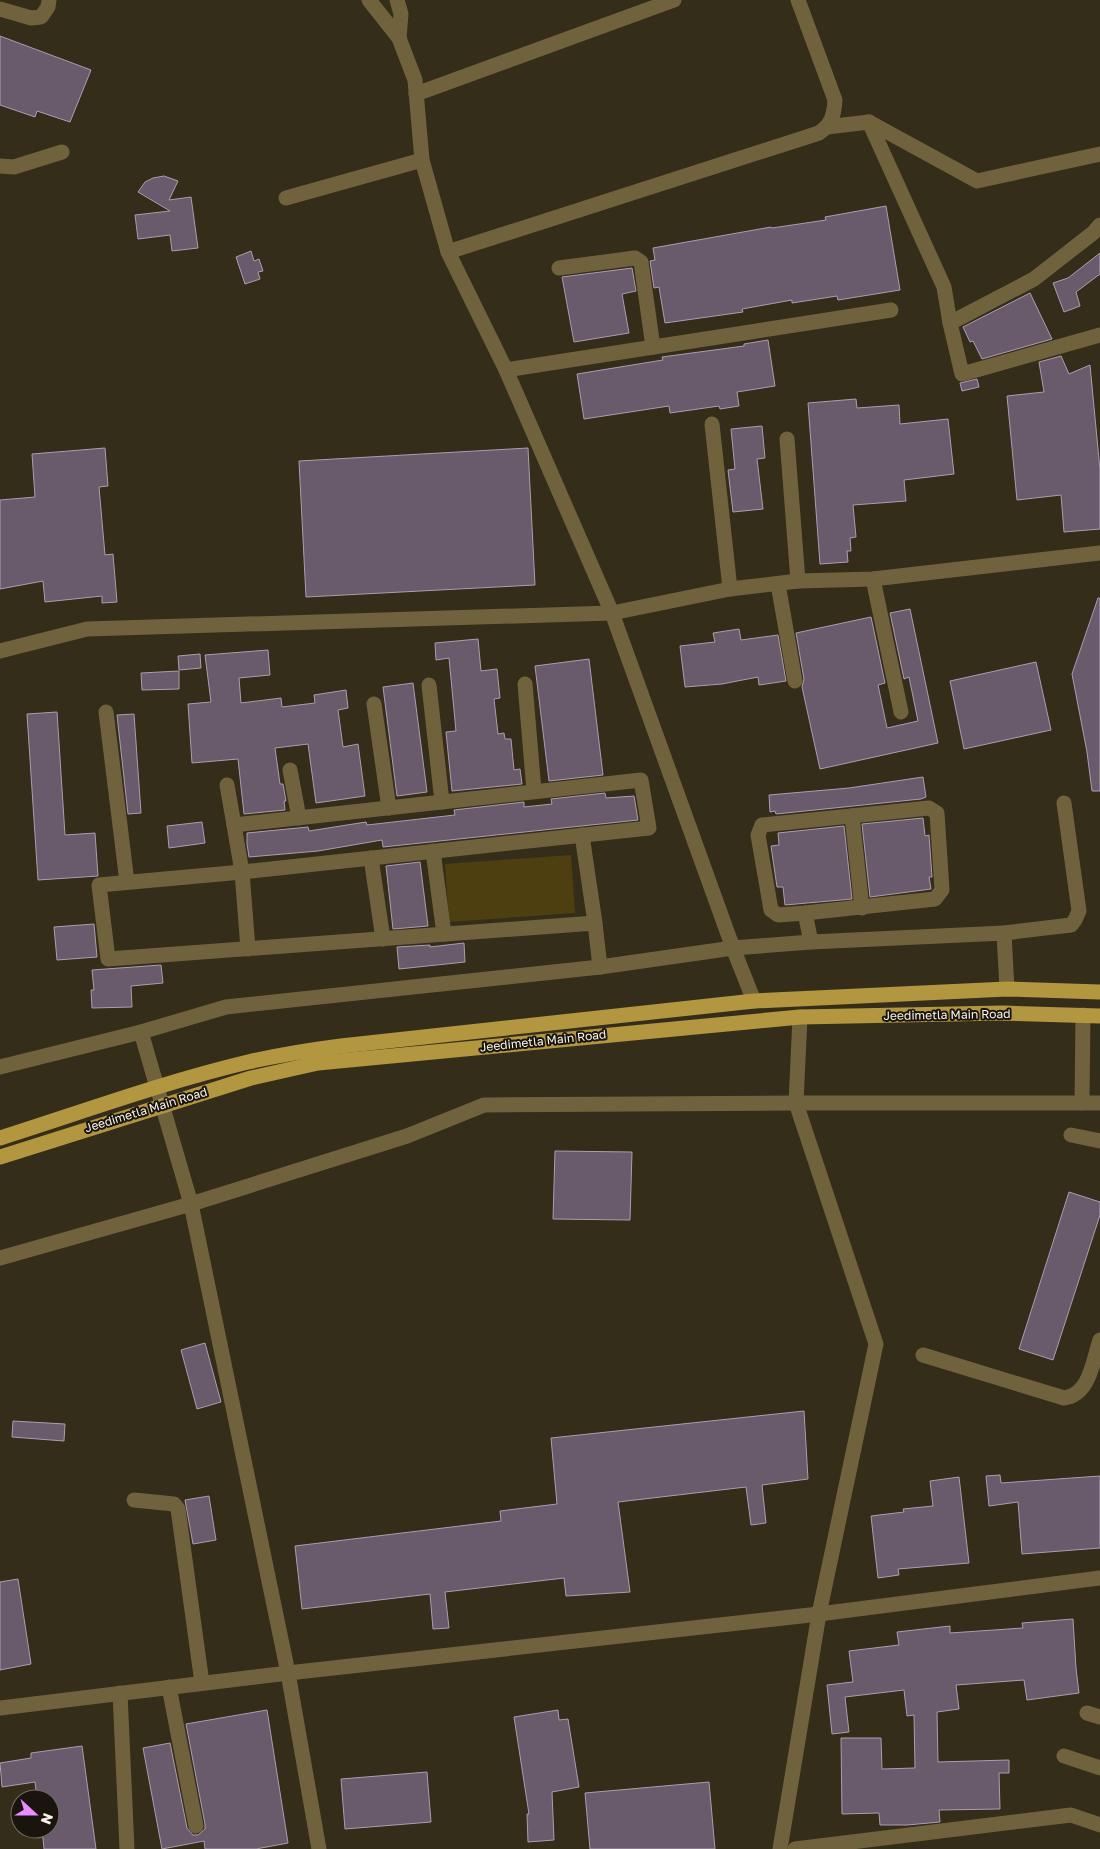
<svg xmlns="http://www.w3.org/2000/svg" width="1100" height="1849" viewBox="0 0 1100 1849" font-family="'Golos Text',sans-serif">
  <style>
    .green { fill: #4e3f10 }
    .building { fill: #695a6c; stroke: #ad9db1 }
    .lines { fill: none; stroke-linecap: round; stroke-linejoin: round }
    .minor { stroke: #70623c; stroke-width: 15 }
    .major { stroke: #b39640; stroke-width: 15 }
    .labels { text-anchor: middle; stroke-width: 4; stroke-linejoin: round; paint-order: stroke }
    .street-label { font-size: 12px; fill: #f9f4e8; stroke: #19150d }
  </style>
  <rect width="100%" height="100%" fill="#342d19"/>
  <path class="green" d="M571,855L575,913L449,922L445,864Z"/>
  <g class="building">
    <path d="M0,36L91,70L70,122L37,111L35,117L0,105Z"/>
    <path d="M164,176L178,181L169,200L191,197L198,248L172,251L170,235L138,239L135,215L170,211L138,192L145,182L153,178Z"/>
    <path d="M886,206L900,290L838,300L837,296L792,303V300L742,309L743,312L665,323L659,287L654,288L650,261L655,260L653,248L771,227L772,228L826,220L825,217Z"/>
    <path d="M251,251L254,261L259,259L263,271L258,272L260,279L245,284L236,257Z"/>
    <path d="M1100,253V274L1076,292L1080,306L1064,312L1053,283L1068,278Z"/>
    <path d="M632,268L636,291L622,294L629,333L574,342L562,277Z"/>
    <path d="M1030,293L1052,339L982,359L973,341L970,342L963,327Z"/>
    <path d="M768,340L775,386L737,392L739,406L720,409L719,406L670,413L669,406L584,419L577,374L663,360L662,357L744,346V344Z"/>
    <path d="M1061,356L1069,374L1090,365L1100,470V529L1064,532L1061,495L1017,500L1007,396L1044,392L1039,362Z"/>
    <path d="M977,379L979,387L962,391L960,383Z"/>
    <path d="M856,399L857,408L899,405L900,424L948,419L954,474L904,480L906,501L853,505L856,537L850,538L851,551H847L848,562L820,564L808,403Z"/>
    <path d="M762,426L765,458L757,459L763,509L733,512L728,470L735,469L731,429Z"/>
    <path d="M105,448L108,486L99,487L105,555L113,554L117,602L102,603V596L45,602L43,581L0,589V500L35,497L32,454Z"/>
    <path d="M528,448L535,585L306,597L299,461Z"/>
    <path d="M1098,598H1100V791H1092L1087,752L1072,674Z"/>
    <path d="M910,609L938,743L820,769L802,687L804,679L796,633L871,617L885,683L878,685L887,728L918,721L909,677L904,679L890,613Z"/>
    <path d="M739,629L741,640L778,635L786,681L759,685L758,677L722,684L685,687L680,646L715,642L713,633Z"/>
    <path d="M478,639L481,671L497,669L500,698L494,699L498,734L504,733L505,739H511L514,770L520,769L522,784L452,791L446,732L456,731L449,658L436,660L435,643Z"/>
    <path d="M268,650L270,675L239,678L241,703L281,698L282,707L315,703L314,695L346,690L348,708L338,710L343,747L358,744L365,796L316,803L308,744L275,748L280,784H283L286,801H284L285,810L244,814L238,759L192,763L188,704L211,702L205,655Z"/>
    <path d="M200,654L201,668L179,670L178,656Z"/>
    <path d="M589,659L603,775L549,781L535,666Z"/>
    <path d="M1036,662L1051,730L964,749L950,681Z"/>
    <path d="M179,671V689L142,690L141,673Z"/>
    <path d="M413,683L427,792L397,796L383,687Z"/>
    <path d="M57,712L65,835L95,833L98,876L38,880L27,714Z"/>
    <path d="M134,714L141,813L128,814L117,715Z"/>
    <path d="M923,777L926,797L921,799L776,814L775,811L770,812L769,795L849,788Z"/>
    <path d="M605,793L606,798L634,796L638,820L383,847L382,840L318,851L249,857L247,844V833L308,827L309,831L366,822L367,825L455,815L454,810L524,802V807L552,804L551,799Z"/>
    <path d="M923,818L925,836L929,835L932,877H929L931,889L870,897L862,824Z"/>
    <path d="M202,822L205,843L169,848L167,826Z"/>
    <path d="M844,826L852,899L785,905L783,887H777L771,846L779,845L778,833Z"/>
    <path d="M420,862L428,926L393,929L386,866Z"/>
    <path d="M94,924L97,957L57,960L54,927Z"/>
    <path d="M464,943L465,962L399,969L397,947L430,945V947Z"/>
    <path d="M161,965L163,983L131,986L132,1007L92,1008L91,990H94L92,970Z"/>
    <path d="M555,1151L632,1152L630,1220L553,1219Z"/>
    <path d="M1069,1192L1100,1202V1215L1053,1360L1019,1349Z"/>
    <path d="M205,1343L221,1402L197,1409L181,1350Z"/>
    <path d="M804,1411L808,1479L762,1485L766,1523L751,1525L746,1487L618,1502L630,1592L566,1596L564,1578L445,1592L449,1628L433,1629L430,1594L302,1609L295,1546L501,1521L500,1511L557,1504L551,1438Z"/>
    <path d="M13,1421L65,1424L64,1441L12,1437Z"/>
    <path d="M1000,1475L1001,1483L1100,1476V1548L1022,1554L1018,1502L989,1506L986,1476Z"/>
    <path d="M959,1477L969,1563L898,1569L899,1575L878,1578L871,1516L904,1512L903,1509L933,1506L930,1481Z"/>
    <path d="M209,1496L216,1540L193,1544L185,1500Z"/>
    <path d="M18,1579L31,1664L0,1670V1582Z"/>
    <path d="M1073,1619L1076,1668L1079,1693L1027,1700L1024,1680L956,1685L959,1709L937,1712L938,1762L1009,1760V1773H999L1000,1809L939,1810L940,1822L907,1825H880L879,1813L842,1814L841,1738H881L882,1769L915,1768L914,1715L907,1716L904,1690L845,1697L849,1732L832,1734L827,1685L853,1682L849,1651L899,1645L897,1632L950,1626V1633L1023,1628L1022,1623Z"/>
    <path d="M267,1710L288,1843L256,1849H205L204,1841L162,1849L143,1748L170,1743L187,1828L193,1835H198L205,1829V1824L186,1724Z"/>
    <path d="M558,1710L559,1720L568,1719L579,1787L552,1792L554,1840L528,1842L527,1814H529L514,1717Z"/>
    <path d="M82,1746L96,1849H44L42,1829H50V1799H37L35,1782L2,1787L0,1763L31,1758V1753Z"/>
    <path d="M427,1772L431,1822L345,1829L341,1779Z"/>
    <path d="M709,1782L715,1849H590L585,1793Z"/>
  </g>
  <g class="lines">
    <g class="minor">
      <path d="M369,0L399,38L415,80L422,160L448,252L506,370L612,613L733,948L754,1001"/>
      <path d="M397,0L401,14L399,38"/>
      <path d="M0,9L31,18L41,17L48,7L49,0"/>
      <path d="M416,94L674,0"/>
      <path d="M869,122L977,181L1100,154"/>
      <path d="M827,127L869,122L944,287L950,323"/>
      <path d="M0,166L14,167L62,152"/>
      <path d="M286,198L422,160"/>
      <path d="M1100,225L1093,233L1034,279L950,323L962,374L1100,335"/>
      <path d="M448,252L819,133C832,124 834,115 835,100L798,0"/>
      <path d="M559,268L635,258L641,262L653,347"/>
      <path d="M506,370L891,310"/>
      <path d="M712,424L730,589"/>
      <path d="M787,439L798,581"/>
      <path d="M873,579L901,712"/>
      <path d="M778,584L795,681"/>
      <path d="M0,651L87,629L612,613L730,589L798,581L873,579L1100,553"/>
      <path d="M525,684L534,791"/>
      <path d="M429,685L442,802"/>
      <path d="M374,704L389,808"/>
      <path d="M106,712L127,882"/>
      <path d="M290,770L299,818"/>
      <path d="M641,780L649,828L242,872L234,825Z"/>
      <path d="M227,785L234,825"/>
      <path d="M929,808L937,813L942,890L935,899L805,913L778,915L771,910L758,835L762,825Z"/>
      <path d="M852,816L862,908"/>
      <path d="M433,851L444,934"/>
      <path d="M371,858L383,939"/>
      <path d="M805,913L811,942"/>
      <path d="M595,923L600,967"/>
      <path d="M1004,933L1071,925L1075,920L1079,911L1064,803"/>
      <path d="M248,949L242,872L99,885L108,959L595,923L582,835"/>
      <path d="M141,1032L191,1204L288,1673L319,1849"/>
      <path d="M0,1067L141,1032L226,1007L600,967L733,948L811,942L1004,933L1007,989"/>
      <path d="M1082,1103L1083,1015"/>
      <path d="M1071,1135L1100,1141"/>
      <path d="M0,1258L191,1204L407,1136L484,1105L796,1103H1100"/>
      <path d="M923,1355L1064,1398C1090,1395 1093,1360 1100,1340"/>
      <path d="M134,1500L174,1504L178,1509L202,1683"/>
      <path d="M169,1687L196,1826"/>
      <path d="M120,1693L127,1849"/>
      <path d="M0,1708L288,1673L819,1614L1100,1578"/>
      <path d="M1087,1713L1100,1717"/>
      <path d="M1064,1756L1100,1768"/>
      <path d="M780,1849L819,1614L876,1344L796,1103L800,1017"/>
      <path d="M795,1849L1071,1815L1100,1825"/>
    </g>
    <g class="major">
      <path d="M0,1138C82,1112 164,1082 248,1062C279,1055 310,1050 341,1046L754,1001L1007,989L1100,992"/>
      <path d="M0,1157L251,1078L318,1063L800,1017L1003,1013L1100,1016"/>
    </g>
  </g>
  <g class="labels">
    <g class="street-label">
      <text transform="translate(947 1015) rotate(-1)" y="4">Jeedimetla Main Road</text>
      <text transform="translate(543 1041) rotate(-6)" y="4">Jeedimetla Main Road</text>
      <text transform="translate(146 1110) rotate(-17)" y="4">Jeedimetla Main Road</text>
    </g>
  </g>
  <g transform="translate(35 1814) rotate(111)"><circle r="24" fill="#19150d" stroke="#736e65"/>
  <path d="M0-4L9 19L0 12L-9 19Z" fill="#e88eff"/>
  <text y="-8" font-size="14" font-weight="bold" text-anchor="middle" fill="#f9f4e8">N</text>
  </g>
</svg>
